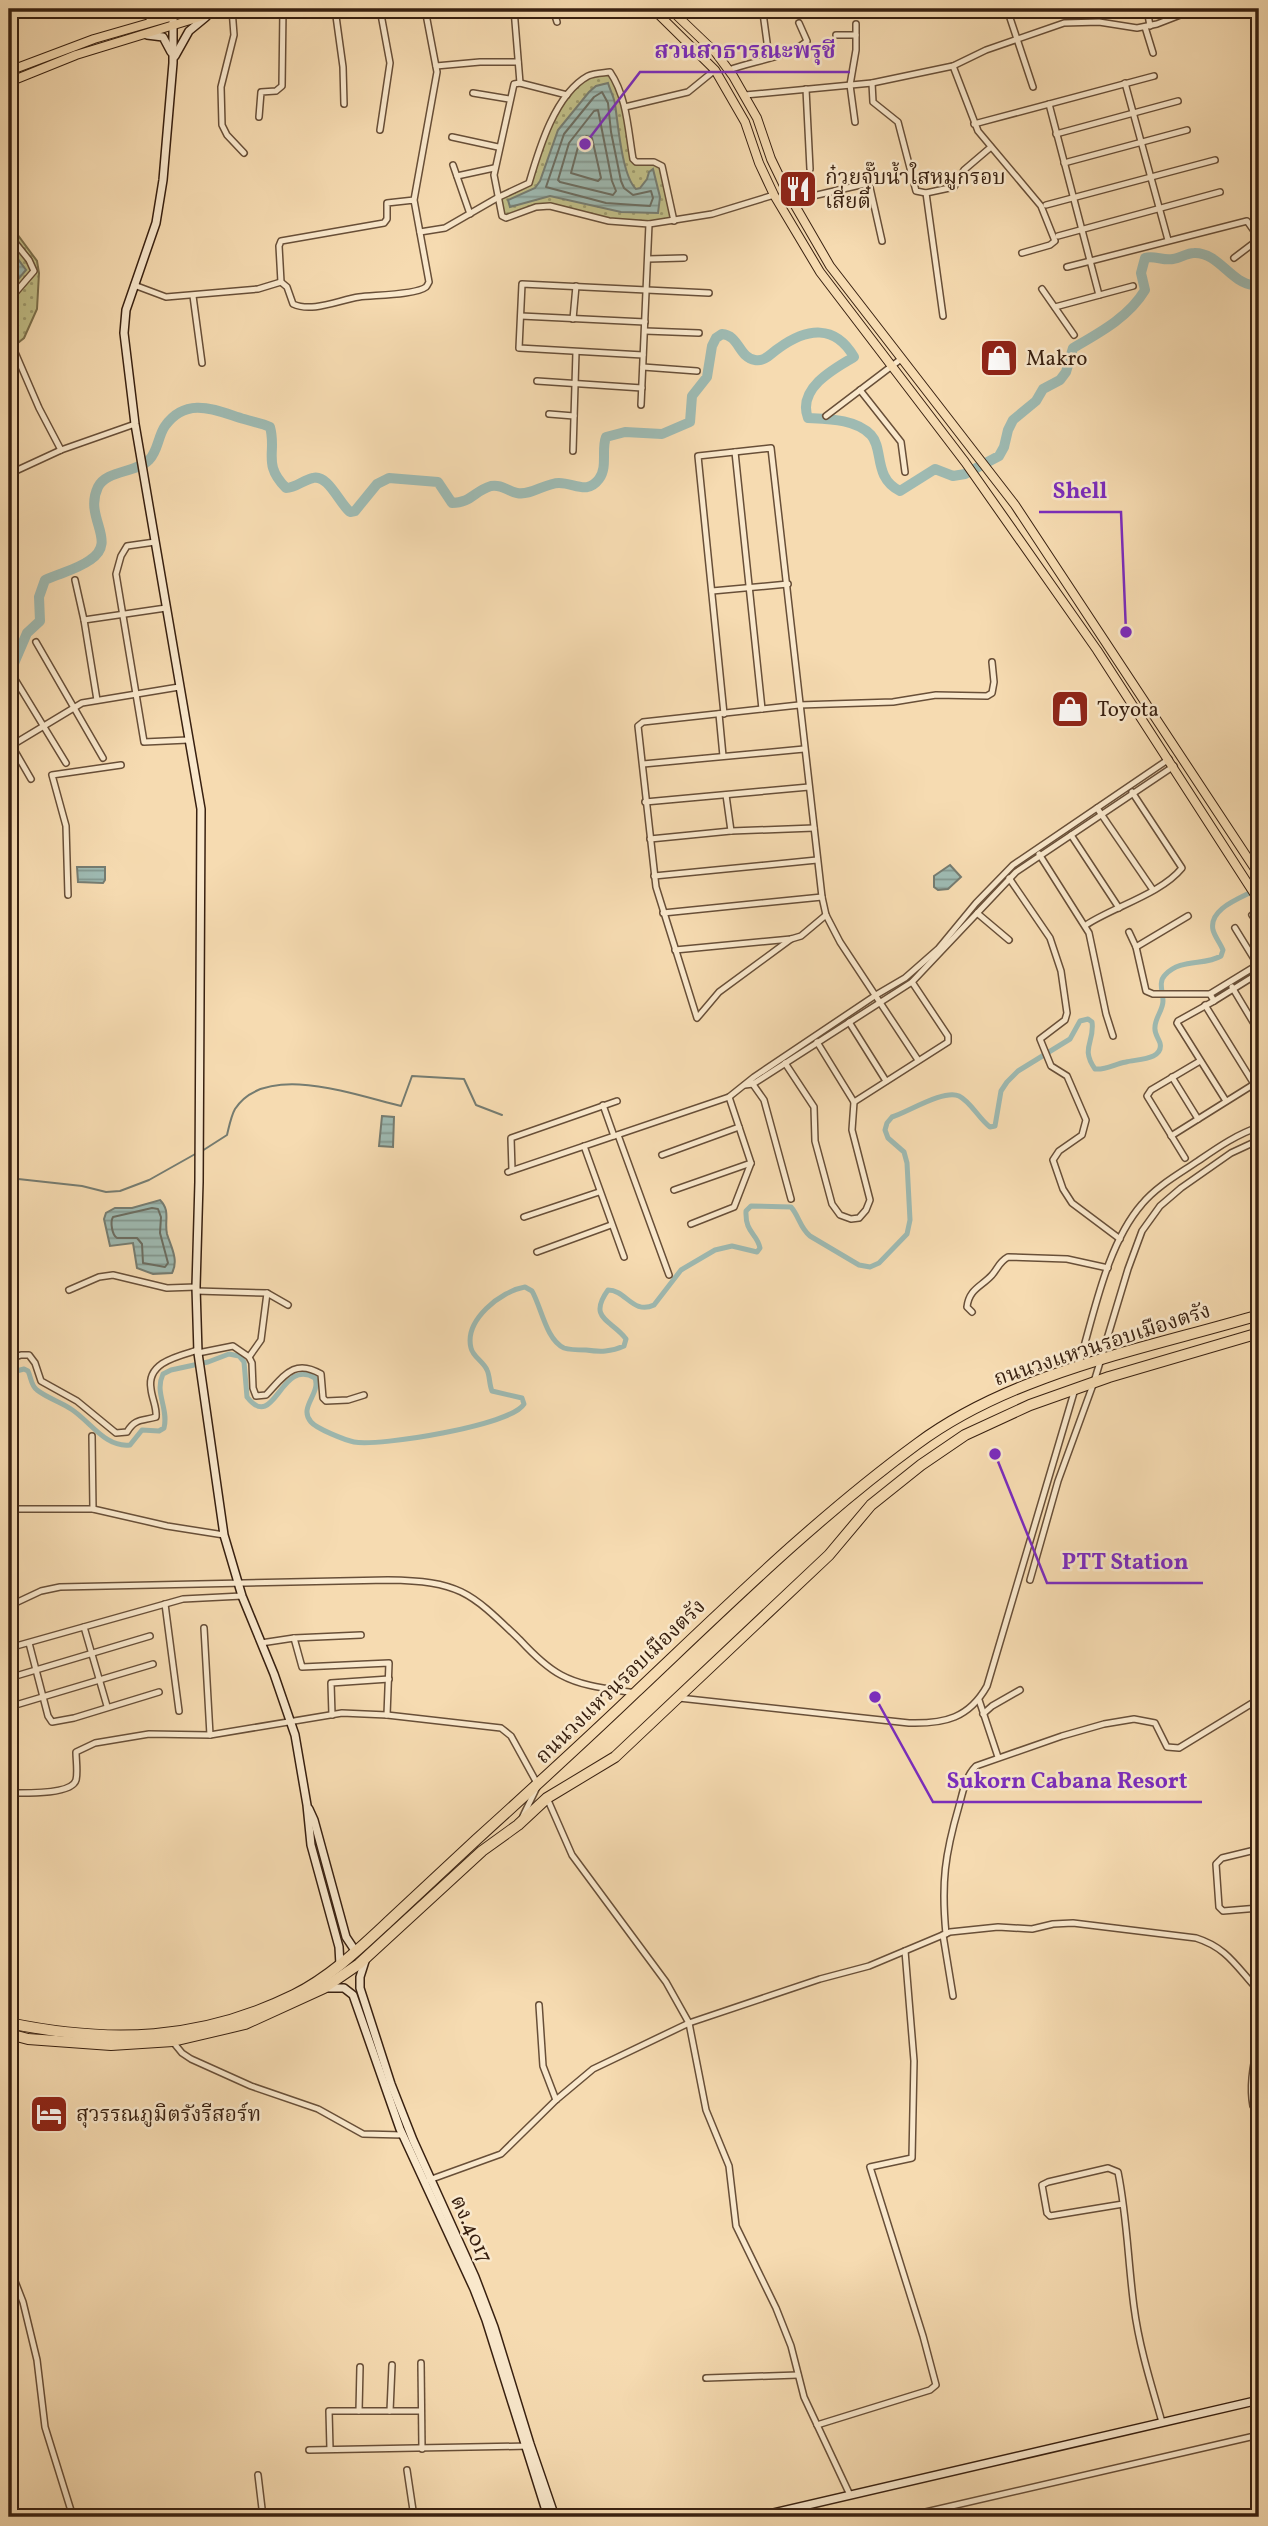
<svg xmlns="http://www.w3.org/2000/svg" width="1268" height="2526" viewBox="0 0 1268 2526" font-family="Vollkorn,'Noto Serif Thai',serif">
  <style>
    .grass { fill: url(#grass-dots); stroke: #7c704c; stroke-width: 2 }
    .water { fill: url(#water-rules); stroke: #757c71; stroke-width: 2 }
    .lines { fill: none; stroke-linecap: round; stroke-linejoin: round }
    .shore { stroke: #6b6d61; stroke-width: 2 }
    .stream { stroke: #757c71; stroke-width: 2 }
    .canal { stroke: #9ebab2; stroke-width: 5 }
    .river { stroke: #9ebab2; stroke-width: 10 }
    .street-casing { stroke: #684f38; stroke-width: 8 }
    .secondary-casing { stroke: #382010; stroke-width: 10 }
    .primary-casing { stroke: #382010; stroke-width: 10 }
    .highway-casing { stroke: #382010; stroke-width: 12 }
    .street { stroke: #f9e8cc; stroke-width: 5 }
    .secondary { stroke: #f9e8cc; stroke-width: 7 }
    .primary { stroke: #f6dbb1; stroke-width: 8 }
    .highway { stroke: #f6dbb1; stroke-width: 10 }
    .labels { text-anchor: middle; stroke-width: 5; stroke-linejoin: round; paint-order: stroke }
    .poi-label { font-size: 21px; fill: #382010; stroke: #f9e8cc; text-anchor: start }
    .street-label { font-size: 21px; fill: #382010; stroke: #f9e8cc }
    .leader { fill: none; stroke: #7b2cbf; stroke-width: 2.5 }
    .callout-dot { fill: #7b2cbf; stroke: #f9e8cc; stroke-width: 2.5 }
    .callout-label { font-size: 23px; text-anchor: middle; font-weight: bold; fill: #7b2cbf; stroke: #f9e8cc; stroke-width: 5; stroke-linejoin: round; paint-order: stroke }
  </style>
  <defs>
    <pattern id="grass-dots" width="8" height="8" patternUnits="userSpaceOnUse" patternTransform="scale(1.75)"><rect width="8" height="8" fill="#c1bf88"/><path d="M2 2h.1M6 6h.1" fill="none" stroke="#9e9b6e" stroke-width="1.8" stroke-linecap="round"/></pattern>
    <pattern id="water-rules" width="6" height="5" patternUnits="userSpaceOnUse" patternTransform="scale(1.75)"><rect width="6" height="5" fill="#9ebab2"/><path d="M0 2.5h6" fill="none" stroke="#82978f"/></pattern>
  </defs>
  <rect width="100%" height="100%" fill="#f6dbb1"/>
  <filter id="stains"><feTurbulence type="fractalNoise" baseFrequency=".00286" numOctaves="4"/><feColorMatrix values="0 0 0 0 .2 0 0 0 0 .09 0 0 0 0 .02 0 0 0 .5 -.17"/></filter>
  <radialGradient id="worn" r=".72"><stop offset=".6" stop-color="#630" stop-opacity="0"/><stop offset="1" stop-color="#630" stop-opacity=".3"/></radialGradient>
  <g class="grass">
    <path d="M610,72L617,82L636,162H654L662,166L674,221L649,224L609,221L550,206L506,218L497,198L529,183C539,149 555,94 588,76C594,73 603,73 610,72Z"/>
    <path d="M9,223L37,261L39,273L37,309L24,338L9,350Z"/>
  </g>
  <g class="water">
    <path d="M608,83C610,90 614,97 615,104C618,124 622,176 636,189L640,188L647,179L649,172L653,169L660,197L658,213L621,212L550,196L510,207L508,200L535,188L540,181L558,130L589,92L596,86Z"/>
    <path d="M9,247L26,270L9,290Z"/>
    <path d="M950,865L961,877L948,889L938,890L934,887V876Z"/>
    <path d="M77,867H105V880L103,883L78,882Z"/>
    <path d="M382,1116L394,1117L393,1147L379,1146Z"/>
    <path d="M160,1200C171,1211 164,1221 167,1234C171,1247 179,1260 172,1273L153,1274L137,1268L133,1243L110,1246L104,1219L106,1213L115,1208H132Z"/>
  </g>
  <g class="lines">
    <g class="shore">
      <path d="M602,92L608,103L611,132L621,181L624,188L633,195L651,191L653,198L650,206L606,203L546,187L564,134L594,97Z"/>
      <path d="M598,110L612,181L616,191L613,195L560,182L558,180L569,143L594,111Z"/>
      <path d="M586,136L592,138L601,178L598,181L571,173L578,147Z"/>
      <path d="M152,1208L158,1209L161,1217L160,1233L168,1263L165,1267L143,1263L142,1244L137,1238H117C112,1235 110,1222 113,1217Z"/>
    </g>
    <g class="stream">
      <path d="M202,1151L227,1135C229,1127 231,1116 235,1109C266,1061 358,1096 401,1106L412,1076L464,1079L476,1105L502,1115"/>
      <path d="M9,1178L82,1186L106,1192L120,1191L149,1180L197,1153"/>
    </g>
    <path class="canal" d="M9,1373L24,1369L28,1371C31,1377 31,1386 37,1390C47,1398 61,1402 71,1409C90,1421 105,1448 130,1445L142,1430L159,1431L164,1428C169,1408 154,1393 163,1374L171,1370L208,1362L229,1354L239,1356L244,1362L247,1397C275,1433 280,1357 315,1378C321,1394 298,1407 311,1422C317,1429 345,1440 354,1442C379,1447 512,1425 524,1404L522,1398L492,1391C489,1384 490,1376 487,1370C483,1361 473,1357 471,1348C464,1320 501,1291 525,1287L532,1291C541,1306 546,1340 564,1348C570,1350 579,1350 586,1350C600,1352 611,1352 624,1346L626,1339C612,1320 587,1319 608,1290C626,1290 633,1315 654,1305L681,1270L715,1250L732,1246L757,1252L760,1248C757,1233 745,1233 746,1211L751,1206L791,1207C799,1216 800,1228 810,1236L859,1265L870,1267L879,1263L907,1234L910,1220L907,1163L904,1152L888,1138L885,1130L887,1123L892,1117C908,1112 944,1089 959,1096C971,1102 979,1119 990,1127L995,1126L1001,1091L1007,1082L1018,1071L1070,1039L1080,1021L1088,1019L1092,1022C1095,1042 1080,1048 1095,1069C1107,1070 1114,1064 1126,1062C1137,1059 1164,1060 1160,1043C1158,1037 1154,1033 1155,1027C1155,1018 1163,1010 1163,1001C1163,992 1158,982 1165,975C1181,958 1204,966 1221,956L1223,950C1220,943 1215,937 1213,930C1208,907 1245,897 1259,888"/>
    <path class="river" d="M9,675L27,633L40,621L39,597L45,580C60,573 76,570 90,560C119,541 83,518 98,487C106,470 136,473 149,460C158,451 158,436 165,426C187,395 217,411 244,419C253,422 262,423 270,427C277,452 262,464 286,488C296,488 303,480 313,478C328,474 339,503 350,512L355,511L377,484L389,478L438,482L452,503C471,503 474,491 491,486C502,484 507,491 517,493C531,496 545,483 559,483C575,483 587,495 599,479C608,467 601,450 606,437L625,432L662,434L690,422L692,396L707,377L712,346L716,338L722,334C739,335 739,358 755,360C765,362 771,353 779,348C807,328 835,324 854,357C833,369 797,389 808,418C828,419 856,419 871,435C884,449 873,478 900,491L935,469L953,476L965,474L999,456L1004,447L1008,430L1013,420L1036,401L1043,389L1060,380L1066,372L1073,348C1099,333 1129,317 1145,290L1141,273L1145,258C1154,255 1163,261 1173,259C1180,258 1187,253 1194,253C1218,252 1231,283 1253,285L1259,279"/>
    <defs>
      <g id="street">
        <path d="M232,9L234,35L221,87L222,125L227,135L244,153"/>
        <path d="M335,9L343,67L344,104"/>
        <path d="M380,9L390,63L380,130"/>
        <path d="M514,9L520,83"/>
        <path d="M553,9L557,22"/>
        <path d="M1007,9L1033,87"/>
        <path d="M1147,9L1150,26"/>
        <path d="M763,13L769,57"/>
        <path d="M1145,27L1153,53"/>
        <path d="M836,35H856"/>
        <path d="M1256,55L1259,54"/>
        <path d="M436,66L480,62H518"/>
        <path d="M953,66L978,131L1041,206L1055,241L1050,245L1022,253"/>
        <path d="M729,70C753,61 789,57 807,41L799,23"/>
        <path d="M872,83L873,102L898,122L916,191L926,193L954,187L964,170L991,147"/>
        <path d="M1125,83L1168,240"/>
        <path d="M806,89L810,169"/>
        <path d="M473,93L509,99"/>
        <path d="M567,95L520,83L514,84L494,175L502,216L506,218L536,207L550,206L609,221L649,224L712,214L774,195"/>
        <path d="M745,95L872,83L953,66L986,50L1064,23L1099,22L1137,28L1157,24L1188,12L1225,9"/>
        <path d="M1049,104L1099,295"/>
        <path d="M625,107L688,92L715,70"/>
        <path d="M259,117L261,92L276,91L282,86L283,9"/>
        <path d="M855,122L850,85L856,50V24"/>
        <path d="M974,124L1154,76"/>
        <path d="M1056,134L1178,101"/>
        <path d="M452,137L498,147"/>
        <path d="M1064,163L1187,130"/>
        <path d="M453,165L470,214"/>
        <path d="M457,176L494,168"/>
        <path d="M926,193L943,316"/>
        <path d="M414,200L387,203V219L384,223L281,241L279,246L281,282L287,287L293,304C312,313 339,300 359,297C373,295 416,295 426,287C427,286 428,284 429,282L414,200L437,72L425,9"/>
        <path d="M791,201L869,183L882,241"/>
        <path d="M1046,205L1215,160"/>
        <path d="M420,232L445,228L497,198L529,183C539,149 555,94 588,76C594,73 603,73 610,72C627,97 628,130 633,159L636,162H654L662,166L674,221"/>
        <path d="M9,235L29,260L34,271L9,300"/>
        <path d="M1058,236L1220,192"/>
        <path d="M1234,258L1259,239"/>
        <path d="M648,259L684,258"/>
        <path d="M1067,267L1247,221L1259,238"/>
        <path d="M134,285L166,297L258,289L281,282"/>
        <path d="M1042,289L1074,335"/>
        <path d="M193,296L202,363"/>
        <path d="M1055,307L1133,286"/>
        <path d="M521,316L645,322"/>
        <path d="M573,319L576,286"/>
        <path d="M645,331L699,333"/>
        <path d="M9,342L14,350L39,408L61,450"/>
        <path d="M643,355L519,348L522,284L709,293"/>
        <path d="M643,367L697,371"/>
        <path d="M537,381L642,388"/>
        <path d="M860,390L901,442L905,472"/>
        <path d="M641,405L649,224"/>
        <path d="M549,414L574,416"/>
        <path d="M826,416L901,359"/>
        <path d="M573,451L576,352"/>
        <path d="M735,452L762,709"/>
        <path d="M9,474L61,450L135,424"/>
        <path d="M155,542L127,546L121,556L116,574L144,742L188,740"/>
        <path d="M75,580L84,620L97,700"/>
        <path d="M712,591L788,584"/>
        <path d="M84,620L166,608"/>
        <path d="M36,642L103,758"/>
        <path d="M16,681L66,763"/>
        <path d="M719,714L723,756"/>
        <path d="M724,714L698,456L771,448L822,897L826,915L840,942L918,1060"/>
        <path d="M9,741L31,779"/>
        <path d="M9,747L82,703L179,687"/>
        <path d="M643,764L804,749"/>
        <path d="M726,795L731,831"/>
        <path d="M645,802L809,787"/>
        <path d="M1097,808L1153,890"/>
        <path d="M1071,835L1119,908"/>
        <path d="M650,839L731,831L814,828"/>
        <path d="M1039,854L1089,933L1106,1014L1113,1036"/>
        <path d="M654,876L817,860"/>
        <path d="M1009,878L1050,938L1061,971L1067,1013L1065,1020L1040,1039L1051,1066L1067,1076L1086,1120L1082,1135L1059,1151L1053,1160L1063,1189L1072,1203L1120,1239"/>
        <path d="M68,895L66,826L52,775L121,765"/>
        <path d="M663,913L822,897"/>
        <path d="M977,913L1009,940"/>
        <path d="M1252,915L1259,925"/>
        <path d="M1086,925C1113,907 1161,894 1182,868L1132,792"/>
        <path d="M1235,928L1259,967"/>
        <path d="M1129,932L1136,947L1146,991L1153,994H1210"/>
        <path d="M791,939L719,992L697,1018L656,887L638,726L643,722L799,705L893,702L936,695L987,696L992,693L994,682L992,662"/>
        <path d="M1136,947L1188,916"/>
        <path d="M675,950L791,939L801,936L826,915"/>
        <path d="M1259,964L1210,994L1214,1001L1259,973"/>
        <path d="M1232,987L1259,1032"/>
        <path d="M1214,1001L1178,1021L1177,1023L1226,1101"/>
        <path d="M1205,1005L1254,1084"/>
        <path d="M849,1022L886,1081"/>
        <path d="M785,1063L814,1107L815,1141L832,1204L840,1215L851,1219L859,1218L866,1210L870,1200L852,1130L854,1102L817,1042"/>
        <path d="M1172,1077L1198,1119"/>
        <path d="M752,1083L764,1100L791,1199"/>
        <path d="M745,1085L753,1084L912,982L1016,872L1174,766"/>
        <path d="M854,1102L948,1042V1036L912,982"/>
        <path d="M603,1105L614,1136"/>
        <path d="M618,1135L669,1275"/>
        <path d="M1171,1136L1259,1081"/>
        <path d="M584,1146L624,1257"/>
        <path d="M662,1155L739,1127"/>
        <path d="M1185,1158L1147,1096L1151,1090L1200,1061"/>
        <path d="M512,1170L511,1138L617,1101"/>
        <path d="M508,1172L729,1097L754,1077L876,995L905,978L938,949L976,903L1013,865L1169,759"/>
        <path d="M674,1190L751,1163"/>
        <path d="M524,1217L599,1192"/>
        <path d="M691,1224L734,1207L751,1163L729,1097"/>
        <path d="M537,1252L611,1225"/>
        <path d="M69,1290L99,1277L113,1275L167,1288L196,1287"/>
        <path d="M196,1291L267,1293L288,1305"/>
        <path d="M972,1312L967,1307C969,1289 981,1287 992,1275C998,1268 999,1262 1008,1257L1067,1259L1108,1268"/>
        <path d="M198,1353L233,1346L249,1357L252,1363L253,1388L256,1396L266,1395C284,1376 294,1358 321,1374L323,1398L326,1401L348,1400L364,1395"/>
        <path d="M249,1357L261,1340L267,1293"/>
        <path d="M9,1359L21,1355H29L35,1363L41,1381L77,1401L116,1433L127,1432C135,1418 143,1421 156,1417C157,1407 152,1399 151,1389C146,1362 179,1356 198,1350"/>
        <path d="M1079,1364C1094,1314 1107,1244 1142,1204C1157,1186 1179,1174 1198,1161C1217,1148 1237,1134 1259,1127"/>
        <path d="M92,1436L93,1509"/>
        <path d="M9,1509H93L167,1526L224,1535"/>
        <path d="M1030,1580L1058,1481L1094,1382L1128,1269L1142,1231L1160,1206L1181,1188L1231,1153L1259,1140"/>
        <path d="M165,1604L179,1711"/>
        <path d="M9,1606L41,1591L60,1587L388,1580C460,1581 470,1592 520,1640C532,1653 546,1667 561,1675C583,1687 611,1689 635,1693"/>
        <path d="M84,1627L107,1706"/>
        <path d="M204,1628L210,1735"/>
        <path d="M294,1638L302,1667L389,1663L387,1715"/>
        <path d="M29,1643L48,1716L52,1722L74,1718L159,1692"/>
        <path d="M261,1643L294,1638L361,1635"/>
        <path d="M9,1648L183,1599L242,1596"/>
        <path d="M9,1678L150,1636"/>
        <path d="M679,1698L909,1723C945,1724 969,1718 987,1686L1075,1389"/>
        <path d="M979,1700L998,1757"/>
        <path d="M9,1707L153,1664"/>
        <path d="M983,1714L992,1706L1020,1690"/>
        <path d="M332,1715L331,1683L389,1679"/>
        <path d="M9,1793C22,1793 72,1795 76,1780C78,1772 76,1760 76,1752L95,1743L149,1734L210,1735L342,1713L387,1715L501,1728L511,1736L538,1785L523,1816"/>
        <path d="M547,1798L572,1855L666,1982L689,2023L706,2110L729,2166L736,2226L776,2308L791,2346L804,2397L850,2495"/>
        <path d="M1259,1849L1222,1858L1216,1864L1219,1907L1223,1911L1259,1908"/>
        <path d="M946,1934C941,1883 945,1854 959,1806C963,1792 965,1777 976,1766L1062,1736L1104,1724L1134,1719L1155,1723L1167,1747L1179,1748L1259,1699"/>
        <path d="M943,1935L953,1996"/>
        <path d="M539,2005L543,2066L556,2100"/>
        <path d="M173,2042L182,2053L191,2059L251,2086L318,2109L363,2134L403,2135"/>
        <path d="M1259,2042C1253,2063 1249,2084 1253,2106L1259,2111"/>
        <path d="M429,2180L501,2154L556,2100L593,2069L689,2023L820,1979L869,1966L950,1932L998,1927L1032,1929L1053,1924L1073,1923L1196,1938C1228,1948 1237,1968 1259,1991"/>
        <path d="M1123,2204L1050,2216L1047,2213L1042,2185L1048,2182L1108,2168L1118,2172C1127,2216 1128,2262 1134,2307C1139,2346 1151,2384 1162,2422"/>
        <path d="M9,2266L23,2302L37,2360L45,2427L73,2517"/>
        <path d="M421,2363L422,2449"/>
        <path d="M706,2378L798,2375"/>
        <path d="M359,2411L360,2367"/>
        <path d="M390,2411L392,2365"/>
        <path d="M817,2425L930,2390L936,2385L923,2336L870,2167L912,2158L914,2061L905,1951"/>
        <path d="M330,2449L329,2411H421"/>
        <path d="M309,2450L529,2446"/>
        <path d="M407,2470L414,2517"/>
        <path d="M258,2475L263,2517"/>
        <path d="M822,2517H830"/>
        <path d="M904,2517L1259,2435"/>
      </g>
      <g id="secondary">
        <path d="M173,9V63L163,180L156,223L126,310L124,333L135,424L201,809L199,1182L196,1287L198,1353L224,1535L242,1596L274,1674L295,1735L307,1805L311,1845L339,1947L340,1965"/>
        <path d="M150,21L162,14L164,9"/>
        <path d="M147,35L163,37L171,52"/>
        <path d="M175,56L189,31L206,17"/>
        <path d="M309,1809L314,1820L346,1937L356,1952"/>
        <path d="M366,1958L360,1977V1988L391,2084L413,2140L475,2277L494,2327L530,2444L555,2517"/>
        <path d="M324,1988H344L353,1995L400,2129L474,2289L486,2320L548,2517"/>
        <path d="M756,2517L1259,2400"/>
      </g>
      <g id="primary">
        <path d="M653,9L715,70L745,122L759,163L774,195L820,272L965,462L1097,650L1259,901"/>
        <path d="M670,9L716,53L733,76L757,118L771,159L786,190L830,266L1015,505L1259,875"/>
        <path d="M9,71L94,39L198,9"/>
        <path d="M9,82L76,55L226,9"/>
      </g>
      <g id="highway">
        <path d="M9,2023C110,2044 200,2041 294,1995C330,1977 359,1949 388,1922C418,1894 447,1867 476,1840C530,1791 584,1742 636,1692C727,1606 816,1518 917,1444C1014,1372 1145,1349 1259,1315"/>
        <path d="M9,2034L28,2039L111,2045L173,2041L245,2024L324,1988L359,1964L482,1851L518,1825L547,1798L615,1757L829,1555L871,1505L921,1465L965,1435L1030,1405L1109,1377L1259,1333"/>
      </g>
    </defs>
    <use href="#street" class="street-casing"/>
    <use href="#secondary" class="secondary-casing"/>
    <use href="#primary" class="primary-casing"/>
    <use href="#highway" class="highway-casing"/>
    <use href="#street" class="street"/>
    <use href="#secondary" class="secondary"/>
    <use href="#primary" class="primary"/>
    <use href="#highway" class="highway"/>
  </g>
  <defs>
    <symbol id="restaurant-square" viewBox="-11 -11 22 22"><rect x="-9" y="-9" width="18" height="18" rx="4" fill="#8f2418" stroke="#f9e8cc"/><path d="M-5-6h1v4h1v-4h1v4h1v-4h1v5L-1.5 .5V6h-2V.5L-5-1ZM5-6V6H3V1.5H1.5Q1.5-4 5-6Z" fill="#fff"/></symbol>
    <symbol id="shop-square" viewBox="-11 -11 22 22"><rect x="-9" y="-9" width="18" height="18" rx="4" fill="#8f2418" stroke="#f9e8cc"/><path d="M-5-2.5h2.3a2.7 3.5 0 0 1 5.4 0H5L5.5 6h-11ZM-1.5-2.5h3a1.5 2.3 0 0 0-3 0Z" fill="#fff"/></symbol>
    <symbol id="hotel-square" viewBox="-11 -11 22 22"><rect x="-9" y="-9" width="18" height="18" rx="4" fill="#8f2418" stroke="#f9e8cc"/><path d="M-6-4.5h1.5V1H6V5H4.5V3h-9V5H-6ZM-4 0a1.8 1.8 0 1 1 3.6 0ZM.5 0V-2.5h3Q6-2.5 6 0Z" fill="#fff"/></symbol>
  </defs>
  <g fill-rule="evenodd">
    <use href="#restaurant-square" x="776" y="167" width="44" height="44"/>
    <use href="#shop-square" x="977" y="336" width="44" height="44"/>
    <use href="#shop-square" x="1048" y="687" width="44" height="44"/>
    <use href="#hotel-square" x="27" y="2092" width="44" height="44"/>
  </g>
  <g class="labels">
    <g class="poi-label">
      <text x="825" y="184">ก๋วยจั๊บน้ำใสหมูกรอบ<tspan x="825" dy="24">เสี่ยตี๋</tspan></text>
      <text x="1026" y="365">Makro</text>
      <text x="1097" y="716">Toyota</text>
      <text x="76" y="2121">สุวรรณภูมิตรังรีสอร์ท</text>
    </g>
    <g class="street-label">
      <text transform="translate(1102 1344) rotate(-18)" y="7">ถนนวงแหวนรอบเมืองตรัง</text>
      <text transform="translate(620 1681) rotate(-44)" y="7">ถนนวงแหวนรอบเมืองตรัง</text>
      <text transform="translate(472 2229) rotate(65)" y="7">ตง.4017</text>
    </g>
  </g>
  <path class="leader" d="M585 144L640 72H850M1126 632L1121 512H1039M995 1454L1047 1583H1203M875 1697L933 1802H1202"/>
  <g class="callout-dot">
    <circle cx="585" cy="144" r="7"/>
    <circle cx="1126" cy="632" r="7"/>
    <circle cx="995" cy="1454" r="7"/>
    <circle cx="875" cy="1697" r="7"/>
  </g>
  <g class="callout-label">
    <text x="745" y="58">สวนสาธารณะพรุชี</text>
    <text x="1080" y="498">Shell</text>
    <text x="1125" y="1569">PTT Station</text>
    <text x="1067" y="1788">Sukorn Cabana Resort</text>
  </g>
  <rect width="1268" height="2526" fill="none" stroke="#f6dbb1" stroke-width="35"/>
  <rect x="10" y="10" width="1247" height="2505" fill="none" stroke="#382010" stroke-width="3.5"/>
  <rect x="18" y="18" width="1233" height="2491" fill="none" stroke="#382010" stroke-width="2"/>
  <rect width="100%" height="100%" filter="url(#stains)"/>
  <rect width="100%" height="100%" fill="url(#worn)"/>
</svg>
